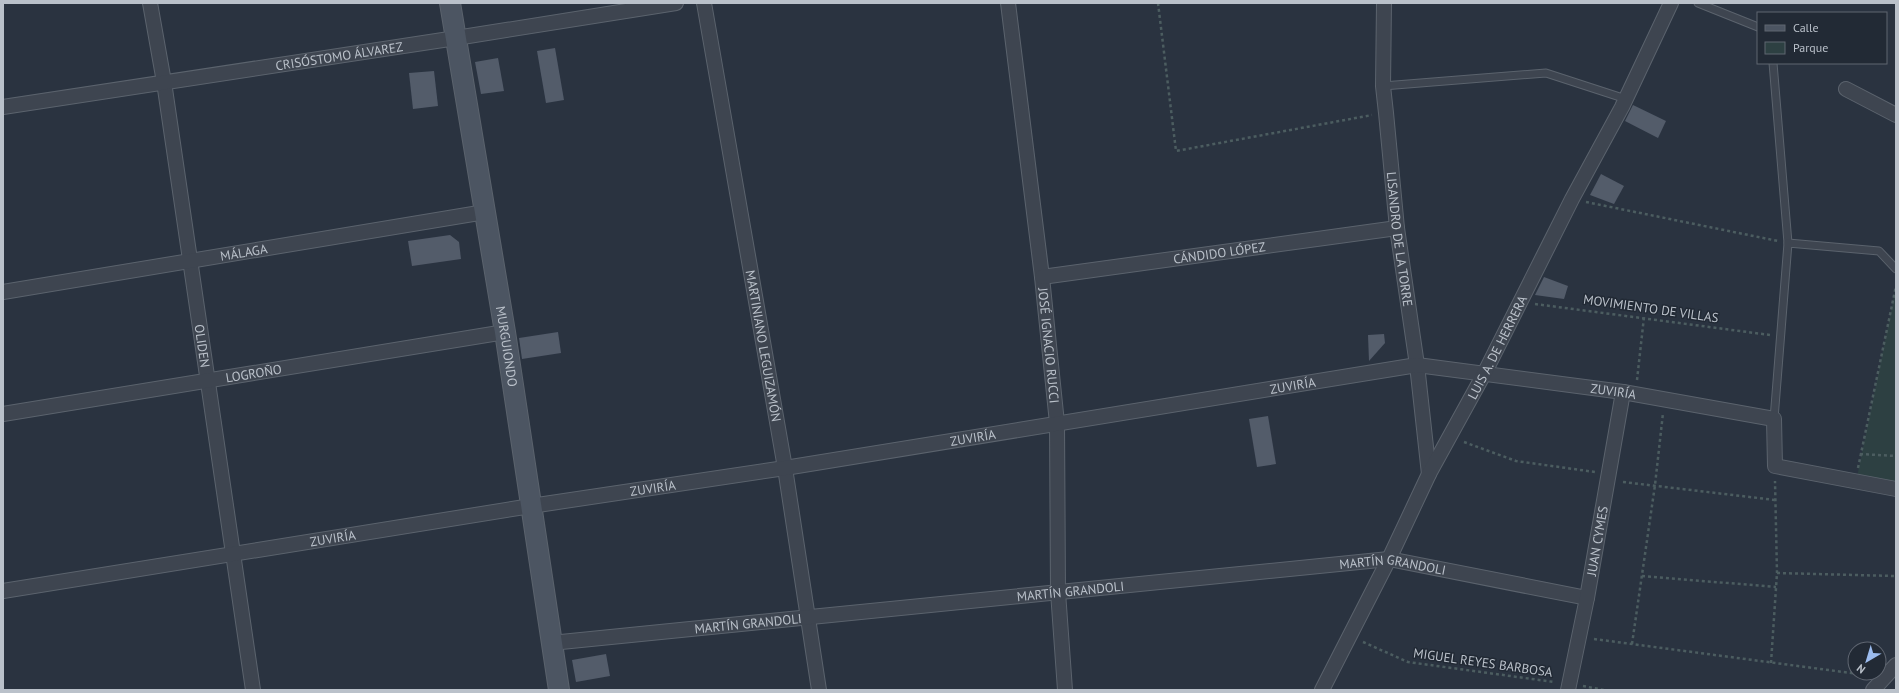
<svg xmlns="http://www.w3.org/2000/svg" width="1899" height="693" viewBox="0 0 1899 693" font-family="'PT Sans',sans-serif">
  <style>
    .green { fill: #2d4042 }
    .building { fill: #535c6a }
    .lines { fill: none; stroke-linecap: round; stroke-linejoin: round }
    .lane-casing { stroke: #5b636d; stroke-width: 9 }
    .street-casing { stroke: #5b636d; stroke-width: 16 }
    .secondary-casing { stroke: #5b636d; stroke-width: 22 }
    .path { stroke: #4c5d60; stroke-width: 2.5; stroke-dasharray: 3 3; stroke-linecap: butt }
    .lane { stroke: #3e4550; stroke-width: 7 }
    .street { stroke: #3e4550; stroke-width: 14 }
    .secondary { stroke: #4c5562; stroke-width: 20 }
    .labels { text-anchor: middle; stroke-width: 3; stroke-linejoin: round; paint-order: stroke }
    .street-label { font-size: 13px; fill: #bac1ca; stroke: #222a35 }
  </style>
  <rect width="100%" height="100%" fill="#2a3340"/>
  <path class="green" d="M1896,287V489L1856,482Z"/>
  <g class="building">
    <path d="M555,48L564,100L546,103L537,51Z"/>
    <path d="M498,58L504,91L481,94L475,62Z"/>
    <path d="M434,71L438,106L413,109L409,73Z"/>
    <path d="M1633,105L1666,121L1658,138L1625,121Z"/>
    <path d="M1601,174L1624,186L1614,204L1590,195Z"/>
    <path d="M450,235L459,242L461,259L412,266L408,241Z"/>
    <path d="M1544,277L1568,286L1564,299L1535,295Z"/>
    <path d="M558,332L561,353L522,359L519,338Z"/>
    <path d="M1384,334L1385,343L1369,361L1368,335Z"/>
    <path d="M1268,416L1276,464L1257,467L1249,419Z"/>
    <path d="M606,654L610,676L576,682L572,660Z"/>
  </g>
  <g class="lines">
    <defs>
      <g id="lane">
        <path d="M1698,3L1758,27"/>
        <path d="M1773,63L1788,243"/>
        <path d="M1383,86L1546,73L1626,99"/>
        <path d="M1774,419L1788,243L1879,251L1896,269"/>
      </g>
      <g id="street">
        <path id="s1" d="M150,3L164,82L253,690"/>
        <path id="s2" d="M704,3L785,468L819,690"/>
        <path id="s3" d="M1008,3L1042,277L1057,423L1058,592L1065,690"/>
        <path id="s4" d="M1384,3L1383,86L1386,113L1397,228L1417,365L1429,474"/>
        <path d="M1846,89L1896,115"/>
        <path id="s5" d="M3,107L456,38L676,3"/>
        <path id="s6" d="M1042,277L1397,228"/>
        <path id="s7" d="M3,292L485,212"/>
        <path id="s8" d="M3,414L505,332"/>
        <path id="s9" d="M3,591L531,506L785,468L1417,365L1623,392L1774,419L1775,466L1896,489"/>
        <path id="s10" d="M551,643L1389,559L1587,598"/>
        <path id="s11" d="M1322,690L1389,559L1429,474L1484,374L1572,199L1622,107L1671,3"/>
        <path id="s12" d="M1568,690L1587,598L1623,392"/>
        <path d="M1873,690L1896,665"/>
      </g>
      <g id="secondary">
        <path id="s13" d="M450,3L505,332L559,690"/>
      </g>
    </defs>
    <use href="#lane" class="lane-casing"/>
    <use href="#street" class="street-casing"/>
    <use href="#secondary" class="secondary-casing"/>
    <g class="path">
      <path d="M1158,3L1176,151L1372,115"/>
      <path d="M1586,202L1778,241"/>
      <path d="M1535,304L1770,335"/>
      <path d="M1637,380L1644,317"/>
      <path d="M1464,442L1516,461L1595,472"/>
      <path d="M1860,454L1896,456"/>
      <path d="M1858,468L1896,286"/>
      <path d="M1623,482L1775,500"/>
      <path d="M1777,573L1894,576L1896,578"/>
      <path d="M1642,576L1776,587"/>
      <path d="M1594,639L1866,675"/>
      <path d="M1363,642L1408,662L1554,682"/>
      <path d="M1632,644L1655,485L1663,413"/>
      <path d="M1771,663L1777,573L1775,481"/>
      <path d="M1583,686L1604,690"/>
    </g>
    <use href="#lane" class="lane"/>
    <use href="#street" class="street"/>
    <use href="#secondary" class="secondary"/>
  </g>
  <g class="labels">
    <g class="street-label">
      <text dy="5" stroke="none"><textPath href="#s5" startOffset="340">CRISÓSTOMO ÁLVAREZ</textPath></text>
      <text dy="5" stroke="none"><textPath href="#s4" startOffset="237">LISANDRO DE LA TORRE</textPath></text>
      <text dy="5" stroke="none"><textPath href="#s7" startOffset="244">MÁLAGA</textPath></text>
      <text dy="5" stroke="none"><textPath href="#s6" startOffset="179">CÁNDIDO LÓPEZ</textPath></text>
      <text transform="translate(1651 308) rotate(8)" y="5">MOVIMIENTO DE VILLAS</text>
      <text dy="5" stroke="none"><textPath href="#s1" startOffset="347">OLIDEN</textPath></text>
      <text dy="5" stroke="none"><textPath href="#s13" startOffset="348">MURGUIONDO</textPath></text>
      <text dy="5" stroke="none"><textPath href="#s2" startOffset="348">MARTINIANO LEGUIZAMÓN</textPath></text>
      <text dy="5" stroke="none"><textPath href="#s3" startOffset="345">JOSÉ IGNACIO RUCCI</textPath></text>
      <text dy="5" stroke="none"><textPath href="#s11" startOffset="385">LUIS A. DE HERRERA</textPath></text>
      <text dy="5" stroke="none"><textPath href="#s8" startOffset="254">LOGROÑO</textPath></text>
      <text dy="5" stroke="none"><textPath href="#s9" startOffset="1306">ZUVIRÍA</textPath></text>
      <text dy="5" stroke="none"><textPath href="#s9" startOffset="1630">ZUVIRÍA</textPath></text>
      <text dy="5" stroke="none"><textPath href="#s9" startOffset="982">ZUVIRÍA</textPath></text>
      <text dy="5" stroke="none"><textPath href="#s9" startOffset="658">ZUVIRÍA</textPath></text>
      <text dy="5" stroke="none"><textPath href="#s9" startOffset="334">ZUVIRÍA</textPath></text>
      <text dy="5" stroke="none"><textPath href="#s12" startOffset="152">JUAN CYMES</textPath></text>
      <text dy="5" stroke="none"><textPath href="#s10" startOffset="846">MARTÍN GRANDOLI</textPath></text>
      <text dy="5" stroke="none"><textPath href="#s10" startOffset="522">MARTÍN GRANDOLI</textPath></text>
      <text dy="5" stroke="none"><textPath href="#s10" startOffset="198">MARTÍN GRANDOLI</textPath></text>
      <text transform="translate(1483 662) rotate(8)" y="5">MIGUEL REYES BARBOSA</text>
    </g>
  </g>
  <rect width="1899" height="693" fill="none" stroke="#bac1ca" stroke-width="8"/>
  <rect x="1757" y="12" width="130" height="52" fill="#222a35" stroke="#5f6671"/>
  <rect x="1765" y="25" width="20" height="6" fill="#4c5562" stroke="#5f6671"/>
  <text x="1793" y="32" font-size="12" fill="#bac1ca">Calle</text>
  <rect x="1765" y="42" width="20" height="12" fill="#2d4042" stroke="#5f6671"/>
  <text x="1793" y="52" font-size="12" fill="#bac1ca">Parque</text>
  <g transform="translate(1867 661) rotate(218)"><circle r="19" fill="#222a35" stroke="#5f6671"/>
  <path d="M0-3L7 15L0 10L-7 15Z" fill="#9cbcee"/>
  <text y="-6" font-size="11" font-weight="bold" text-anchor="middle" fill="#bac1ca">N</text>
  </g>
</svg>
